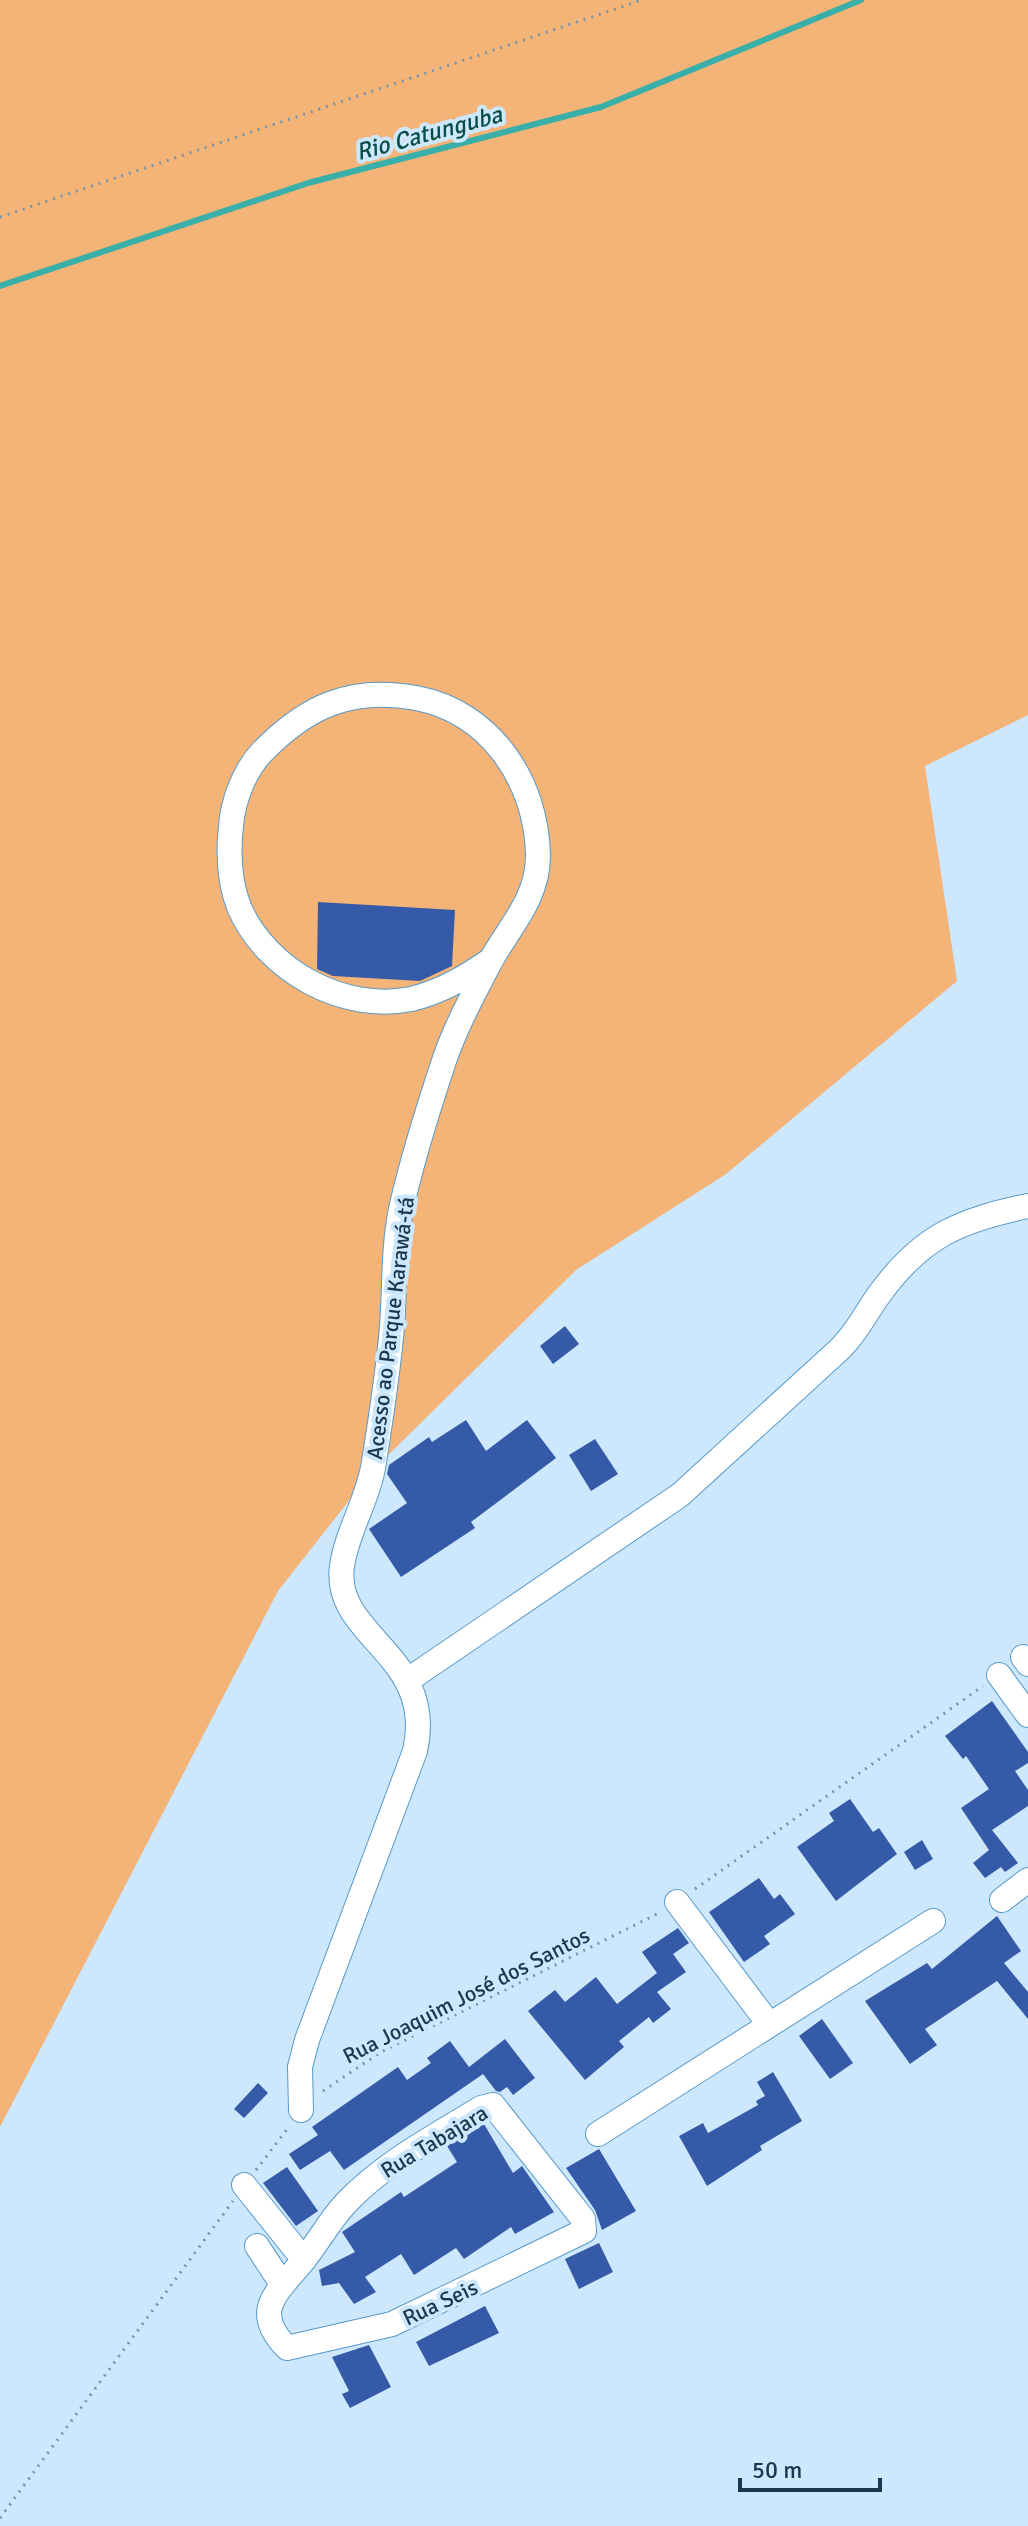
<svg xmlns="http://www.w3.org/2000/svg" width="1028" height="2526" viewBox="0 0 1028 2526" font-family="Signika,sans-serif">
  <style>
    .green { fill: #f4b377 }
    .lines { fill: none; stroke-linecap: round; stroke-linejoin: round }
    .stream { stroke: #38afa8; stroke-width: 6 }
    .building { fill: #355aa8 }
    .minor-casing { stroke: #5799cb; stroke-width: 26 }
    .path { stroke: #7a95aa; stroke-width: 3; stroke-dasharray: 2 6; stroke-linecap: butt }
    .minor { stroke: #fff; stroke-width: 24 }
    .labels { text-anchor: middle; stroke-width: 8; stroke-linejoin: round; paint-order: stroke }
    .street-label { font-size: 22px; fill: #1b374c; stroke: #cde7fd }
    .water-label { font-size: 24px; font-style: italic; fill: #094e46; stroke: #cde7fd }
  </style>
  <rect width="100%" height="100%" fill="#cde7fd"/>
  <path class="green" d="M0,0H1028V715L925,766L957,981L726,1174L576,1270L373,1470L278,1591L0,2127Z"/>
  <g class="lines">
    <path class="stream" d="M0,286L308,183L601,107L861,0"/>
  </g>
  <g class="building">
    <path d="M318,902L455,910L452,966L420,981L333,976L317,969Z"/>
    <path d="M565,1326L579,1344L553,1364L540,1346Z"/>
    <path d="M466,1420L486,1451L527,1420L556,1458L471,1522L475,1528L401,1577L369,1529L407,1503L387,1474L389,1465L429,1437L432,1442Z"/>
    <path d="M595,1439L618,1474L591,1491L569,1455Z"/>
    <path d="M992,1701L1028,1752V1763L1015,1771L1028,1790V1806L992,1830L1018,1863L1005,1872L1001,1867L985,1878L973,1863L989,1850L961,1808L989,1789L966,1756L963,1759L945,1736Z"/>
    <path d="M850,1799L873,1832L879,1828L897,1854L836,1901L797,1847L834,1821L829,1813Z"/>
    <path d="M922,1840L933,1859L915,1870L904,1852Z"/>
    <path d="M759,1878L774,1899L780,1894L795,1914L764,1936L770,1944L744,1962L709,1912Z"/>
    <path d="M997,1916L1021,1951L1004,1963L1028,1992V2019L997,1981L925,2029L937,2045L910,2064L865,2001L927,1963L932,1969Z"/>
    <path d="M678,1928L689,1943L673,1954L686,1972L657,1992L671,2009L653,2023L649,2017L619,2041L624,2047L585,2080L528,2011L555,1990L565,2002L596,1977L617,2004L657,1973L642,1952Z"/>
    <path d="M822,2019L853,2063L830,2079L799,2036Z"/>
    <path d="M505,2039L535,2078L513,2095L507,2087L500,2092L496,2091L483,2074L344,2170L330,2151L300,2170L289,2154L318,2135L312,2127L398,2067L407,2080L431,2063L427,2058L450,2041L469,2067Z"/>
    <path d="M773,2072L802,2121L760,2146L762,2150L707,2186L679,2136L703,2123L708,2133L758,2105L756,2101L765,2096L757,2082Z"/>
    <path d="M258,2083L268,2093L244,2118L234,2109Z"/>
    <path d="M484,2124L513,2173L522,2166L554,2212L515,2234L511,2227L464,2259L456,2248L414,2275L401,2254L365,2277L376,2292L354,2304L339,2283L322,2286L319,2270L355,2252L342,2232L401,2192L404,2197L457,2162L447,2146Z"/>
    <path d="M599,2149L636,2211L602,2230L595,2210L566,2168Z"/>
    <path d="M287,2167L318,2211L296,2226L263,2183Z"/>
    <path d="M599,2243L613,2272L579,2289L565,2259Z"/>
    <path d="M485,2306L499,2333L429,2366L416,2342Z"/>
    <path d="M369,2345L391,2387L350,2408L342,2394L349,2391L332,2357Z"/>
  </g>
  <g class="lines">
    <defs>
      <g id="minor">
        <path d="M1023,1657L1028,1664"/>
        <path d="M999,1675L1028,1715"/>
        <path d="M408,1680L680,1495L841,1348C860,1328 866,1312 881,1292C923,1235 961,1220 1028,1206"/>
        <path d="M1002,1900L1028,1880"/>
        <path d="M677,1902L769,2024"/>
        <path d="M493,2105L583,2219L584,2231L392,2324L287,2348C251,2311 276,2294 302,2262C318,2243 329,2221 346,2203C384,2163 434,2137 481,2108Z"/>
        <path d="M301,2110L300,2067L307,2040L415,1751C437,1654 332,1637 342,1566C347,1531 369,1498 374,1462C381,1418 388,1372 392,1327C395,1288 393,1248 401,1209C412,1160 428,1109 444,1061C455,1028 474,993 490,962C509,927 538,899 538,856C537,782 491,712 416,698C351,686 307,706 262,752C244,771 233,801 231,826C228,853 229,881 239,907C266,970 343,1013 411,999C441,992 466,977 492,959"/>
        <path d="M598,2134L933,1921"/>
        <path d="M244,2185L304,2260"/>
        <path d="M257,2246L282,2284"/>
      </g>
    </defs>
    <use href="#minor" class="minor-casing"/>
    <g class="path">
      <path d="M0,217L642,0"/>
      <path d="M695,1889L983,1686"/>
      <path d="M323,2091L381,2052L659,1913"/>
      <path d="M256,2170L288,2128"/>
      <path d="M0,2518L233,2201"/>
    </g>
    <use href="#minor" class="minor"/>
  </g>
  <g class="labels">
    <g class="street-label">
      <text transform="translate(390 1328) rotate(-83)" y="8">Acesso ao Parque Karawá-tá</text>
      <text transform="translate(466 1995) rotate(-27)" y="8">Rua Joaquim José dos Santos</text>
      <text transform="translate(434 2141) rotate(-31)" y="8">Rua Tabajara</text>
      <text transform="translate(440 2302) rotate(-25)" y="8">Rua Seis</text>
    </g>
    <g class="water-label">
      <text transform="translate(429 133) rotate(-15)" y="8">Rio Catunguba</text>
    </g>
  </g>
  <path d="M740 2478v12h140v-12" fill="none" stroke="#1b374c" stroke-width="4"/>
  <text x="752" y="2478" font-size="24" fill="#1b374c" stroke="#cde7fd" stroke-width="6" paint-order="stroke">50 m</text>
</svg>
